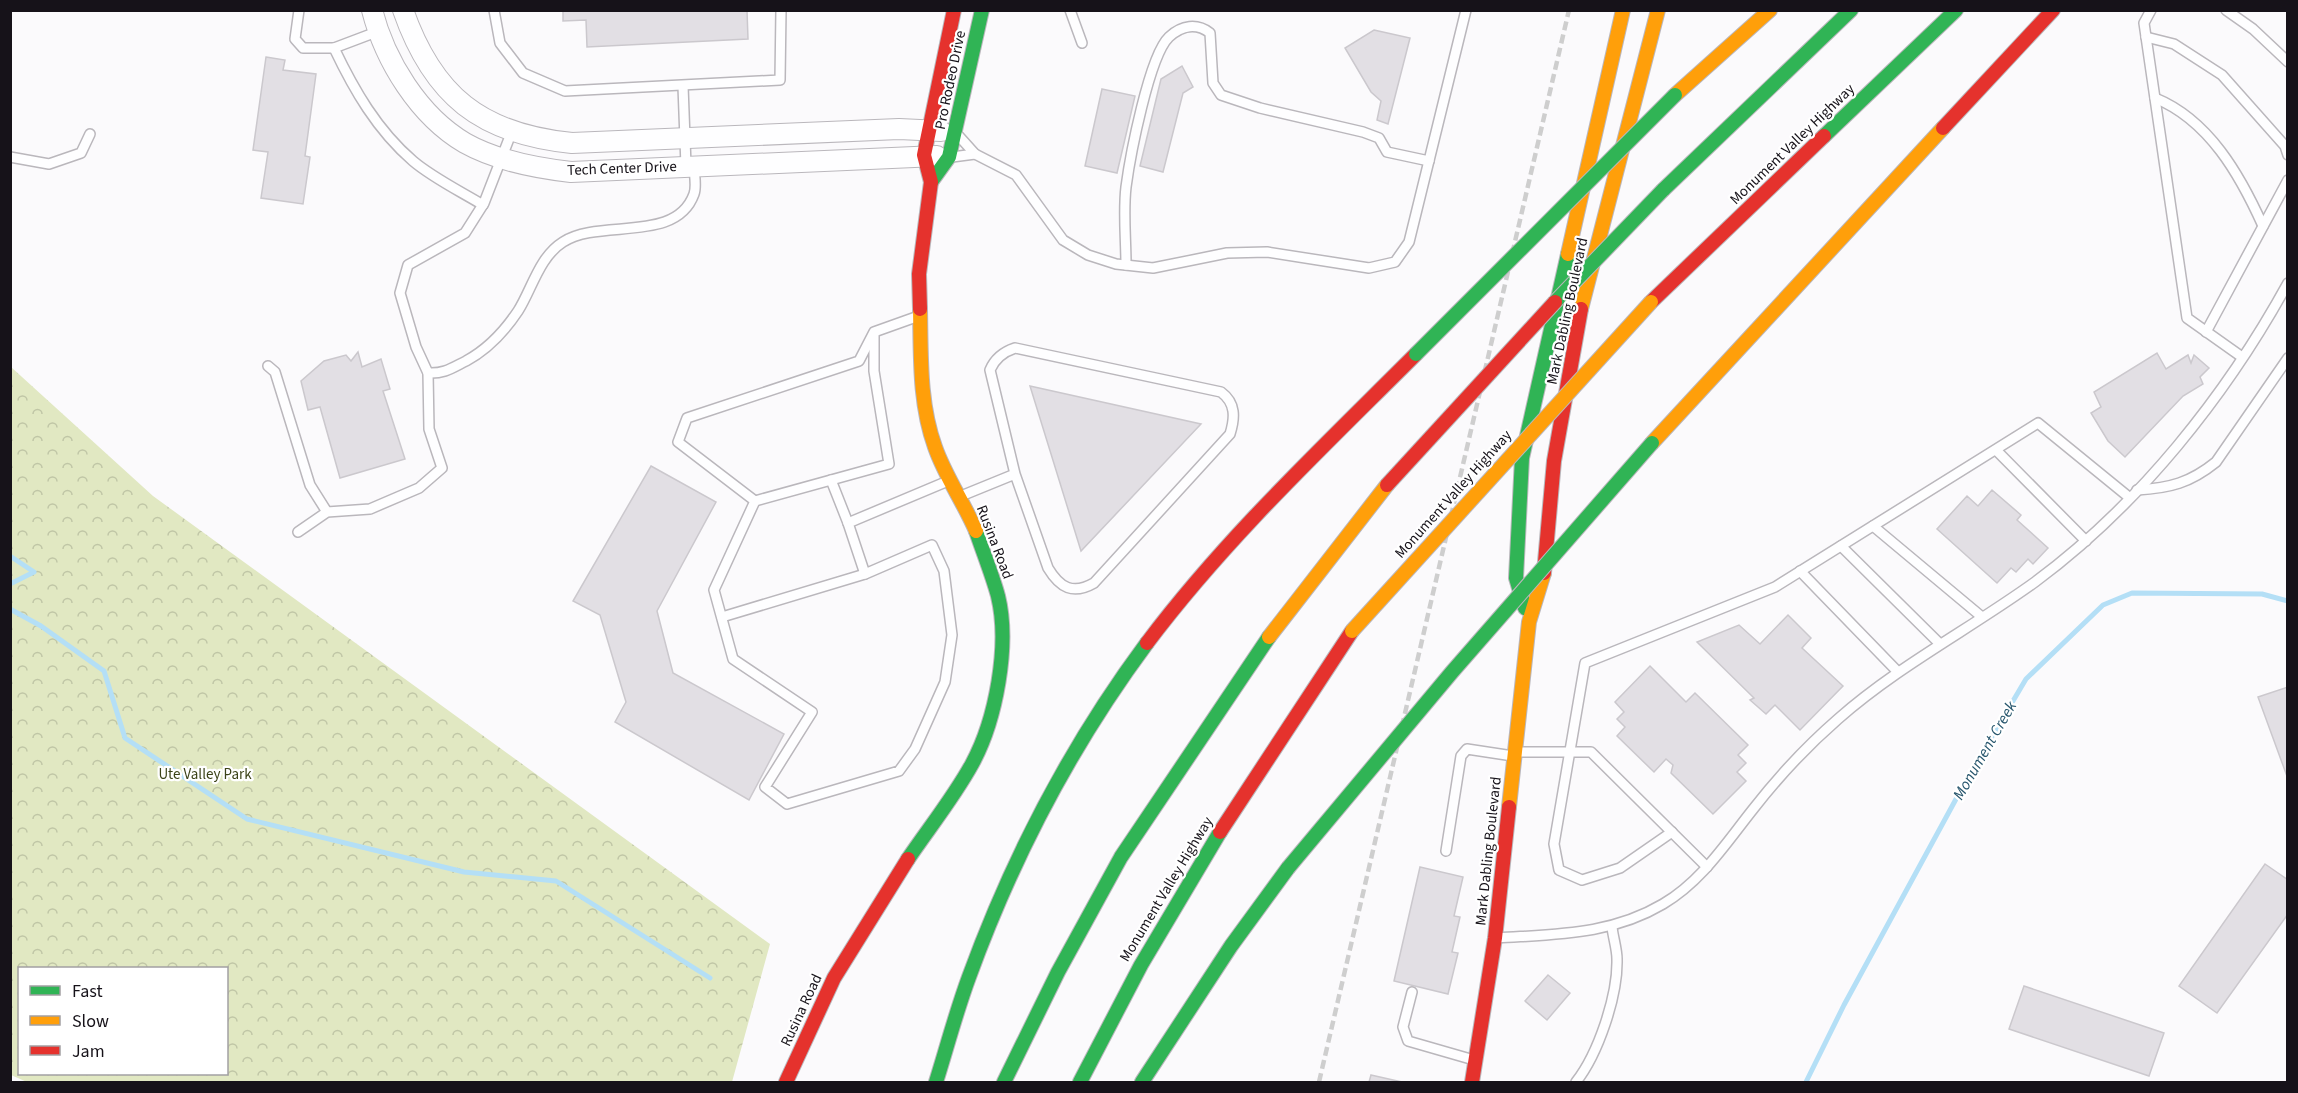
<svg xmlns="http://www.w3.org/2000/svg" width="2298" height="1093" viewBox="0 0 2298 1093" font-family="'Source Sans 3',sans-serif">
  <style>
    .park { fill: url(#park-crowns); fill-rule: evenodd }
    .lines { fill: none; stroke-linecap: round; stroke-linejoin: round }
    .stream { stroke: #b4dff6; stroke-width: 5 }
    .building { fill: #e2dfe4; stroke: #cbc8cd; stroke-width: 1.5 }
    .lane-casing { stroke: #bab7bc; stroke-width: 12 }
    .street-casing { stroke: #bab7bc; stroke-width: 22 }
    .fast-casing { stroke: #bab7bc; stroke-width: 16 }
    .slow-casing { stroke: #bab7bc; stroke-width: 16 }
    .jam-casing { stroke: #bab7bc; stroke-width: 16 }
    .lane { stroke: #fefeff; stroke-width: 9 }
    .street { stroke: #fefeff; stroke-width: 20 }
    .fast { stroke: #30b455; stroke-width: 14 }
    .slow { stroke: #ff9f0a; stroke-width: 14 }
    .jam { stroke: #e5322d; stroke-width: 14 }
    .rail { stroke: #cecece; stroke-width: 4.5; stroke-dasharray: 9 4.5; stroke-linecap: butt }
    .fast-bridge-casing { stroke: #bab7bc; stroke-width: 16; stroke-linecap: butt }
    .slow-bridge-casing { stroke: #bab7bc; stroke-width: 16; stroke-linecap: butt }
    .jam-bridge-casing { stroke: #bab7bc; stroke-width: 16; stroke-linecap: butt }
    .fast-bridge { stroke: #30b455; stroke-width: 14 }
    .slow-bridge { stroke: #ff9f0a; stroke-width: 14 }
    .jam-bridge { stroke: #e5322d; stroke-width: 14 }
    .labels { text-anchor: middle; stroke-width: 4.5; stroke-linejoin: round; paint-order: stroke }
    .street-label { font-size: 15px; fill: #161219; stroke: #fff }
    .park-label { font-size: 15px; fill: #3b4217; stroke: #fff }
    .water-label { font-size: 16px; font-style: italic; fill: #27566d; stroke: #fff }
  </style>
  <defs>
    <pattern id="park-crowns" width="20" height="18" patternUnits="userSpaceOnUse" patternTransform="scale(1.5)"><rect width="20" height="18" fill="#e1e8c2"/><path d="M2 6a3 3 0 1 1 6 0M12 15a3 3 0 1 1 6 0" fill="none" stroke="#c0c6a6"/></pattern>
  </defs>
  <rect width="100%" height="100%" fill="#fbfafc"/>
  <path class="park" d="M11,367L153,496L770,944L732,1082H27L11,1075ZM20,968H226V1074H20Z"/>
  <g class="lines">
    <g class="stream">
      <path d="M10,556L34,572L10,584"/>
      <path d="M10,609L41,626L104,671L125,738L247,819L464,872L556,881L710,978"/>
      <path d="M1806,1082L1844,1005L1968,777L2026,679L2103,605L2132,593L2262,594L2288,601"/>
    </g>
  </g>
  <g class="building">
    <path d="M563,10H747L748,39L587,47L586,20L563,21Z"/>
    <path d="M1374,30L1410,38L1388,124L1377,120L1381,101L1371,92L1345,48Z"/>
    <path d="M266,57L285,60L283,70L316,74L305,156L310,157L303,204L261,198L268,152L253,150Z"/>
    <path d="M1182,66L1193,87L1183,93L1163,172L1140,166L1161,79Z"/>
    <path d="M1102,89L1135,96L1117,173L1085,166Z"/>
    <path d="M358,352L362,367L381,359L390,389L383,391L405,459L340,478L320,407L308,410L301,381L324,361L346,355L351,361Z"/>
    <path d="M2157,353L2166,369L2188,355L2191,363L2194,355L2209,368L2200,377L2203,384L2183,396L2125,457L2108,441L2091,413L2101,407L2094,392Z"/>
    <path d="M1030,386L1201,424L1081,551Z"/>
    <path d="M651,466L716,502L657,611L673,673L784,734L749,800L615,722L626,702L600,615L573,601Z"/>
    <path d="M1992,490L2021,515L2017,520L2048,548L2033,564L2028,559L2016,572L2011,568L1997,583L1937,529L1967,496L1978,506Z"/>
    <path d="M1788,615L1811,638L1802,648L1843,686L1800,730L1775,705L1766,714L1750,700L1754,698L1697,642L1739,625L1760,644Z"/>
    <path d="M1650,666L1686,702L1695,693L1748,745L1738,755L1746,763L1737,772L1746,781L1713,814L1671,773L1673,765L1666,759L1654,772L1617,736L1625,727L1617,719L1624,712L1615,702Z"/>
    <path d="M2288,687V779L2258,697Z"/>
    <path d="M2265,864L2288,880V914L2217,1013L2179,986Z"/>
    <path d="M1420,867L1463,877L1454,916L1460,917L1452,952L1458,953L1448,994L1394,981Z"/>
    <path d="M1548,975L1570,993L1547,1020L1525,1001Z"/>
    <path d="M2024,986L2164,1033L2149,1076L2009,1029Z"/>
    <path d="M1371,1075L1402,1082H1369Z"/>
  </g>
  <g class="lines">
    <defs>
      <g id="lane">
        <path d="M299,10L295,39L303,48H334"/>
        <path d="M494,10L500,43L523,73L565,91L780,80L781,10"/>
        <path d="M1070,10L1082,43"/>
        <path d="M2151,10L2144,23L2187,318L2242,357"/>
        <path d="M2226,10L2253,29L2288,62"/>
        <path d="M379,31L334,48C354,90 377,130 413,161C433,178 460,191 483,205"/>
        <path d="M2146,37L2174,44L2222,75L2285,146L2288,155"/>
        <path d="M683,86L686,166"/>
        <path d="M2155,98C2209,120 2240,175 2263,226"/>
        <path d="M975,154L1016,175L1063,240L1088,255L1116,264L1153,268L1227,253L1267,252L1369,268L1395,262L1409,242L1466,10"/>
        <path d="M10,157L49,164L81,153L90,134"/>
        <path d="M952,157L975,154L957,134"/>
        <path d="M1126,265C1126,239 1123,212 1126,187C1130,157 1149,56 1169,37C1182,25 1197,23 1210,33L1213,83L1221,95L1260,108L1363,132L1379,138L1387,152L1429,161"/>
        <path d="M916,317L874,332L859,361L687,418L678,442L755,501L714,590L733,659L812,712L765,787L787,804L899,771L915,749L945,682L952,635L944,571L932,545L865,574L848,523L948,481"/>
        <path d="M2206,332L2288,180"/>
        <path d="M268,366L275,372L310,485L327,512"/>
        <path d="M428,373C444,374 452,368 466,361C488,349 504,332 518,311C532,289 539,257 563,242C600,218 676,244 694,194C697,186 694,174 694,166"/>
        <path d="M1996,450L2086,541"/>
        <path d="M831,480L848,523"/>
        <path d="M2137,490C2170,488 2190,483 2216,462L2288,358"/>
        <path d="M961,496L1015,474L990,370C995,358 1003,352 1015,348L1221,392C1236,403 1235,418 1230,434L1094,583C1073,595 1060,588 1048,568L1015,474"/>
        <path d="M755,501L889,464L874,371V334"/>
        <path d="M1873,526L1982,617"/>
        <path d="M298,532L327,512L370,509L419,488L442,468L429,429L428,373L416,347L400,293L408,265L465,233L484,203L512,131"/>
        <path d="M1841,546L1940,644"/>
        <path d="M1800,571L1898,672"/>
        <path d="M722,617L865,574"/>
        <path d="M1518,752H1591L1707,867"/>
        <path d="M1672,832L1620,868L1582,880L1559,870L1554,844L1585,663L1775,587L2038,423L2130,498"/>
        <path d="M1446,851L1461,756L1467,749L1513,756"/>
        <path d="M1498,938C1556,934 1611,935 1663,904C1702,881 1726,843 1754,808C1779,776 1807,746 1838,719C1898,666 1970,629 2035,582C2139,505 2226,396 2288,283"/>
        <path d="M1412,992L1403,1027L1408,1041L1474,1060"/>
        <path d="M1576,1082C1598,1054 1618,996 1617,959C1617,949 1613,937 1612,927"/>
      </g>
      <g id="street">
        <path d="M372,10C385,61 419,116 465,143C497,161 535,168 571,172L937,156"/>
        <path d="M403,10C433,96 481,134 572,143L899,129L941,131"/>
      </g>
      <g id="fast">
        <path d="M1824,136L1956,10"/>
        <path d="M931,182L949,157L982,10"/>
        <path d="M1663,190L1851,10"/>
        <path d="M1525,608L1516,578L1522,458L1568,254"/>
        <path d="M908,859C929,828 954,797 972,764C996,720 1010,645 998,596C992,574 983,552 976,531"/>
        <path d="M936,1082C947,1047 956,1012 969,977C1012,859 1072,744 1147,643"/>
        <path d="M1004,1082L1058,972L1121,857L1269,637"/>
        <path d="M1080,1082L1141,965L1220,832"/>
        <path d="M1142,1082L1231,946L1288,868"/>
      </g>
      <g id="slow">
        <path d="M1675,95L1770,10"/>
        <path d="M1568,254L1623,10"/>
        <path d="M920,309C921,355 919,403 935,447C945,476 964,503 976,531"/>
        <path d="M1581,309L1658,10"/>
        <path d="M1652,443L1943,128"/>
        <path d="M1269,637L1387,485"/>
        <path d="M1509,807L1529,622L1544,573"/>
      </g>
      <g id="jam">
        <path d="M1943,128L2053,10"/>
        <path d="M1651,302L1824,136"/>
        <path d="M920,309L919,274L931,182L924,155L954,10"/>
        <path d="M1544,573L1554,461L1581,309"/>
        <path d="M1147,643C1226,538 1323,447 1416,354"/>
        <path d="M1220,832L1352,631"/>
        <path d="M786,1082L834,978L908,859"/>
        <path d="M1472,1082L1495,938L1509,807"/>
      </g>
    </defs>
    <use href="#lane" class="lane-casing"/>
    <use href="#street" class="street-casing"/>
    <use href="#fast" class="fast-casing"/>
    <use href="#slow" class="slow-casing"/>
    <use href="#jam" class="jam-casing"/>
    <use href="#lane" class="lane"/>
    <use href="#street" class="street"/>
    <use href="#fast" class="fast"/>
    <use href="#slow" class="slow"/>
    <use href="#jam" class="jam"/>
    <path class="rail" d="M1319,1082L1569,10"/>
    <defs>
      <g id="fast-bridge">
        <path d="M1555,302L1663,190"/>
        <path d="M1416,354L1675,95"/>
        <path d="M1288,868L1452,672L1652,443"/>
      </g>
      <path id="slow-bridge" d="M1352,631L1651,302"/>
      <path id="jam-bridge" d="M1387,485L1555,302"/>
    </defs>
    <use href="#fast-bridge" class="fast-bridge-casing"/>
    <use href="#slow-bridge" class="slow-bridge-casing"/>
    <use href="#jam-bridge" class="jam-bridge-casing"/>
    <use href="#fast-bridge" class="fast-bridge"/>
    <use href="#slow-bridge" class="slow-bridge"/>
    <use href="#jam-bridge" class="jam-bridge"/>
  </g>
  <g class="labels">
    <g class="street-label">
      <text transform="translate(950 80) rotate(-78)" y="5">Pro Rodeo Drive</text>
      <text transform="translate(1792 144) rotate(-44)" y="5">Monument Valley Highway</text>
      <text transform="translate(622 168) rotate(-2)" y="5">Tech Center Drive</text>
      <text transform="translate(1567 311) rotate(-78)" y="5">Mark Dabling Boulevard</text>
      <text transform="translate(1453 494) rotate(-48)" y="5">Monument Valley Highway</text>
      <text transform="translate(995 542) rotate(69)" y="5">Rusina Road</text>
      <text transform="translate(1488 851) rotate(-84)" y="5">Mark Dabling Boulevard</text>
      <text transform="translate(1166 889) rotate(-59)" y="5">Monument Valley Highway</text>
      <text transform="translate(801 1010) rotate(-65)" y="5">Rusina Road</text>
    </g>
    <g class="park-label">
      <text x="205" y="779">Ute Valley Park</text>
    </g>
    <g class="water-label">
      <text transform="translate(1984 750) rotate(-60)" y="6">Monument Creek</text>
    </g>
  </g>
  <rect width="2298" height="1093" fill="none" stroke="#161219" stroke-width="24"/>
  <rect x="18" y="967" width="210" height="108" fill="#ffffff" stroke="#a2a0a3" stroke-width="1.5"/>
  <rect x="30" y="986" width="30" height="9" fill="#30b455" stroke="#a2a0a3" stroke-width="1.5"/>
  <text x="72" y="997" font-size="18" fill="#161219">Fast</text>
  <rect x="30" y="1016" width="30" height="9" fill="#ff9f0a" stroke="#a2a0a3" stroke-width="1.5"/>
  <text x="72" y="1027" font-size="18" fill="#161219">Slow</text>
  <rect x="30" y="1046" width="30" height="9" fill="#e5322d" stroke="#a2a0a3" stroke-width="1.5"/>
  <text x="72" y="1057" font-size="18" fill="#161219">Jam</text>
</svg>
